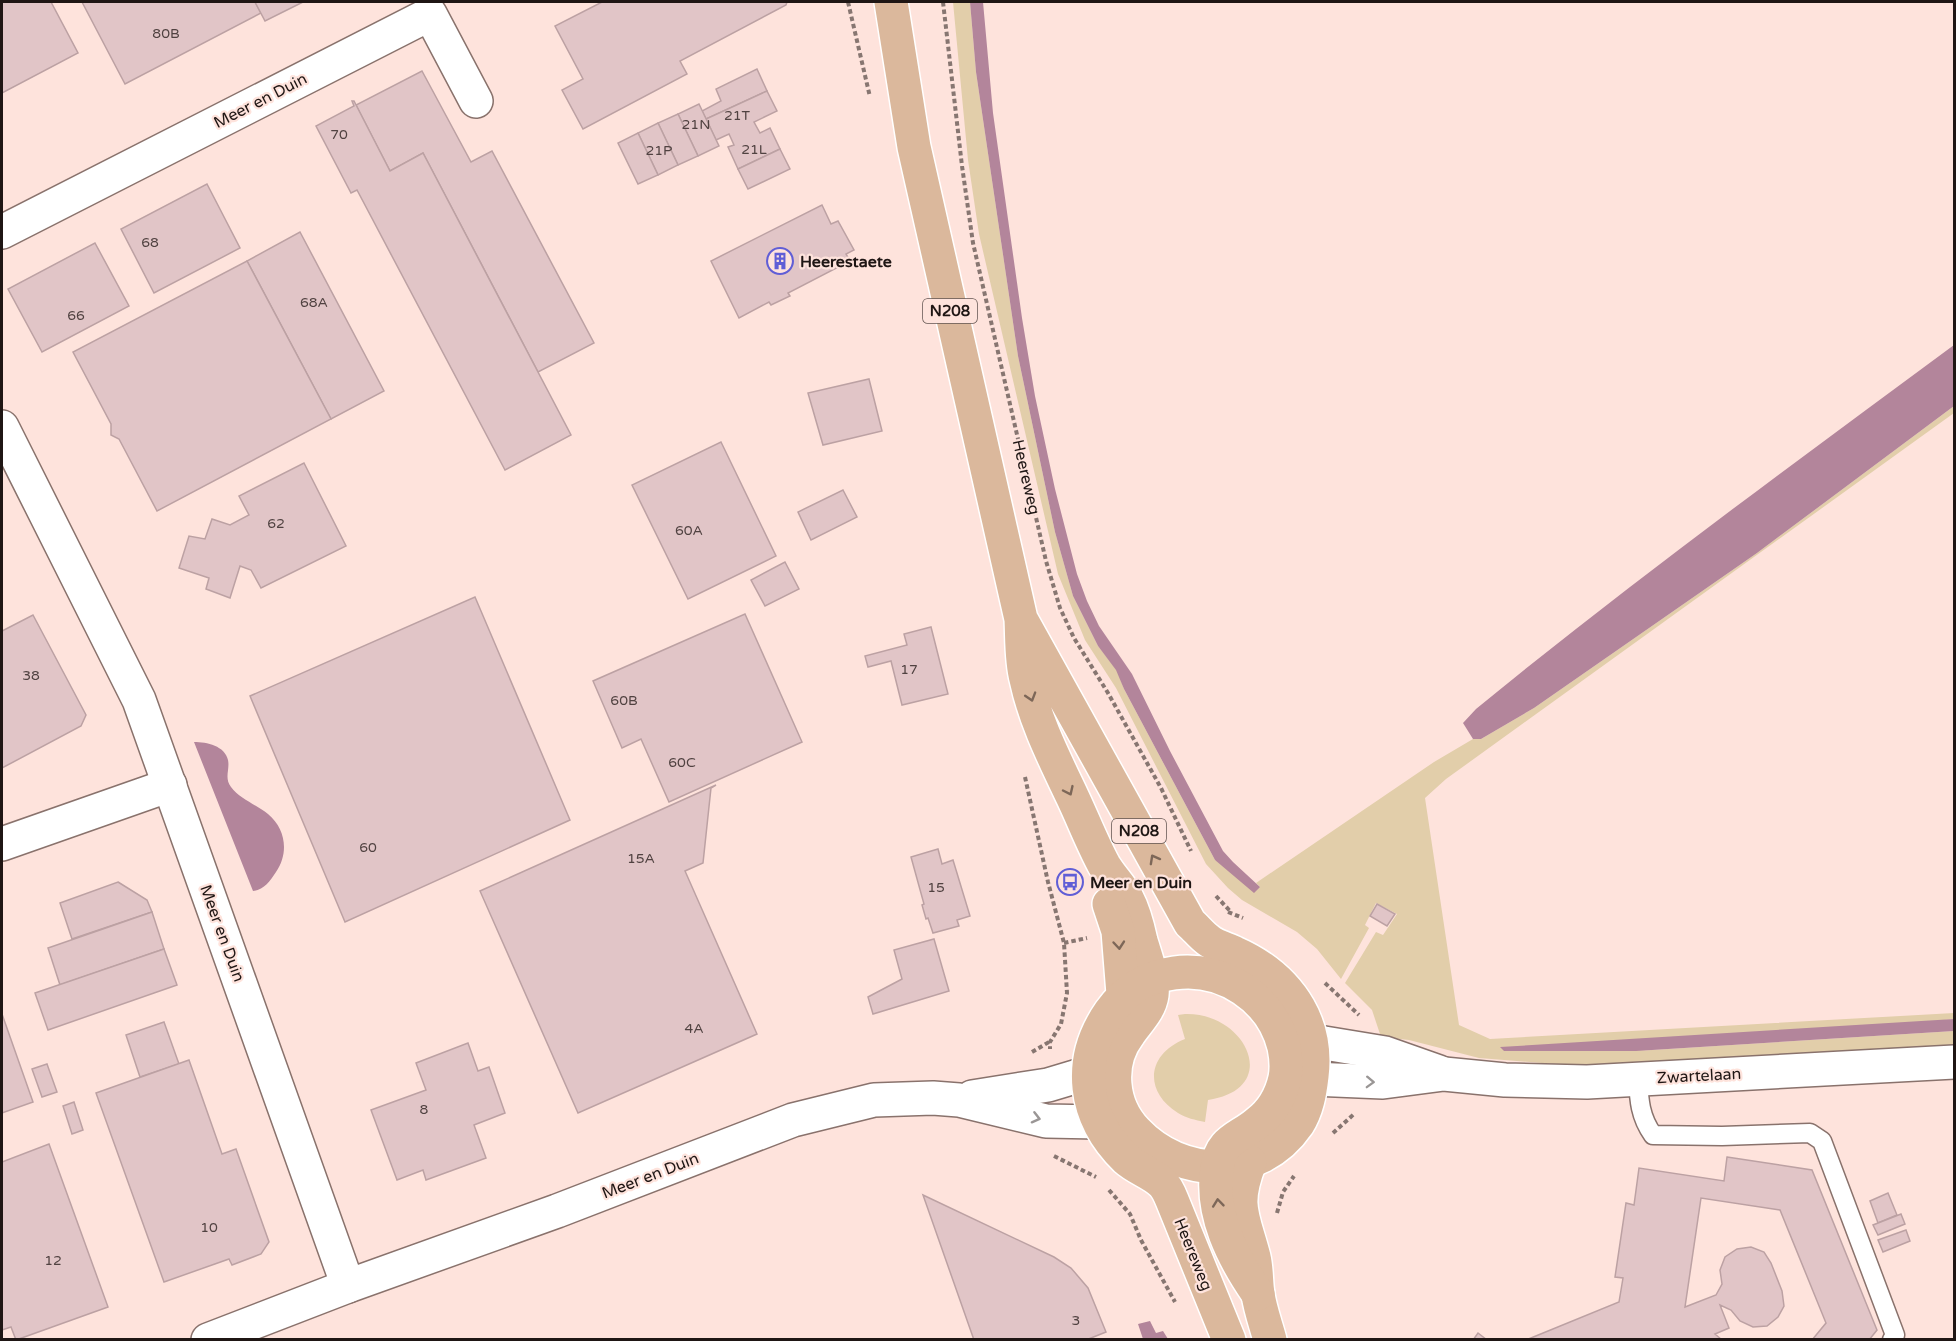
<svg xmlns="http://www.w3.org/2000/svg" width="1956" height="1341" viewBox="0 0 1956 1341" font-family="'Varela Round',sans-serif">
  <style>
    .green { fill: #e2ceaa }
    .water { fill: #b3859b }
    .building { fill: #e1c5c7; stroke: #bca1a3; stroke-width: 1.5 }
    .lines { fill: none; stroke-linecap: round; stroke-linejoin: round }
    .service-casing { stroke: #89726c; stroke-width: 21 }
    .minor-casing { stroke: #89726c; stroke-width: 36 }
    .primary-casing { stroke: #fff; stroke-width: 36 }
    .path { stroke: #877671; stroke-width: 4; stroke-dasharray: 4.5 3; stroke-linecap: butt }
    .service { stroke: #fff; stroke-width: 18 }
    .minor { stroke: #fff; stroke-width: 33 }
    .primary { stroke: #dbb89c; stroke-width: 33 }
    .oneway { stroke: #7d6758 }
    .oneway2 { stroke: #9a9695 }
    .labels { text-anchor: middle; stroke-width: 4.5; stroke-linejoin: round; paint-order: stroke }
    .number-label { font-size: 14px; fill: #504241 }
    .shield { fill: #fee3dc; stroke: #625450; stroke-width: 1.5 }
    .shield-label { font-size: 15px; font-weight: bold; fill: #1f1614 }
    .street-label { font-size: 16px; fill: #1f1614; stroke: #fee3dc }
    .poi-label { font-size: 16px; font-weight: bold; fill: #1f1614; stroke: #fee3dc; text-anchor: start }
  </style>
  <rect width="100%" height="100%" fill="#fee3dc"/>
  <g class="green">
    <path d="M953,2H970L976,72L1018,356L1055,532L1073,596L1098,646L1117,670L1124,689L1215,860L1260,887L1256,883L1434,762L1473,739H1481L1534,708L1757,553L1954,406V413L1446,779L1425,798L1459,1025L1490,1039L1954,1013V1019L1636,1051L1954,1031V1048L1639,1064H1554L1479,1058L1409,1040L1381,1037L1372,1010L1345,983L1376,932L1383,935L1397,914L1376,903L1365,925L1369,928L1341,979L1317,949L1297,932L1242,900L1228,888L1206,864L1116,688L1085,640L1058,574L979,234L968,160Z"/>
    <path d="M1185,1014C1246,1012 1283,1089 1208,1100L1205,1122C1195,1120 1186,1118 1178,1113C1143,1091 1147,1054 1185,1039L1178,1015Z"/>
  </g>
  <g class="water">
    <path d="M970,2H983L993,113L1022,318L1035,396L1055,489L1077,574L1087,601L1099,626L1132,674L1170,751L1223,851L1233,862L1260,887L1254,893L1215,860L1124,689L1116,670L1098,646L1073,596L1055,532L1018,356L976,72Z"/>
    <path d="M1954,345V406L1757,553L1534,708L1481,739H1473L1463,723L1476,709C1631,582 1793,464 1954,345Z"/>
    <path d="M194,742C207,742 225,746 228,760C230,770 224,778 231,787C240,799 257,805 268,814C286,829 289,853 276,872C270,881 264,890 253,891Z"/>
    <path d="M1954,1019V1031L1636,1051H1504L1500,1047Z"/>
    <path d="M1150,1321L1156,1333L1163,1331L1168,1339H1143L1138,1324Z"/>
  </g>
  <g class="building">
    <path d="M2,2H51L78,53L2,93Z"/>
    <path d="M82,2H255L261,13L125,84Z"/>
    <path d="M255,2H303L265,21Z"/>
    <path d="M602,2H787L786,5L680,61L687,74L583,129L562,90L583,79L555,26Z"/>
    <path d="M757,69L767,91L706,119L702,111L721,101L716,89Z"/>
    <path d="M422,71L471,162L492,151L594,343L538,372L423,153L390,171L356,105Z"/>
    <path d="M767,91L777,111L754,122L760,133L770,128L780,149L738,169L728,147L734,145L729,134L716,140L706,119Z"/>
    <path d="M352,101H354L390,171L423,153L571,435L505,470L357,190L351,193L316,126L354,106Z"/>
    <path d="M699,104L719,146L698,156L678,114Z"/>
    <path d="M678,114L698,156L678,165L658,123Z"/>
    <path d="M658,123L678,165L658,175L638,133Z"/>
    <path d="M638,133L658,175L638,184L618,143Z"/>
    <path d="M780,149L790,169L748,189L738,169Z"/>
    <path d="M207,184L240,248L154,293L121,229Z"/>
    <path d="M822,205L831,224L838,221L854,250L846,254L850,261L788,293L790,296L771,305L769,302L739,318L711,261Z"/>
    <path d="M300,232L384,391L331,419L247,261Z"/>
    <path d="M95,243L129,306L42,352L8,289Z"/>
    <path d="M247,261L331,419L157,511L119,439L111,435V424L73,352Z"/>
    <path d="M869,379L882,431L823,445L808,393Z"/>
    <path d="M721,442L776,556L688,599L632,485Z"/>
    <path d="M304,463L346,546L261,588L251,570L240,566L230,598L206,589L209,578L179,568L189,536L205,539L212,519L230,525L249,515L239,496Z"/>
    <path d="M843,490L857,517L811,540L798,512Z"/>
    <path d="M785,562L799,589L765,606L751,580Z"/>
    <path d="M475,597L570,820L345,922L250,696Z"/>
    <path d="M745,614L802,742L669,802L641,739L622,748L593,681Z"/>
    <path d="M33,615L86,715L81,726L2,768V631Z"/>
    <path d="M931,627L948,694L902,705L891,661L868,667L865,656L907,645L904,634Z"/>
    <path d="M716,785L711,788L703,863L685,871L757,1034L578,1113L480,891Z"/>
    <path d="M938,849L942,864L953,860L970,916L957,920L959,926L933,933L928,918L926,919L922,905L924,904L911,857Z"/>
    <path d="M118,882L147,900L152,912L72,939L60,903Z"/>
    <path d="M1377,904L1395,914L1387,926L1370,916Z"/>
    <path d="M152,912L164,949L60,985L48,948Z"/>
    <path d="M934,939L949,991L873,1014L868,997L902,979L894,950Z"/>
    <path d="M164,949L177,985L48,1030L35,993Z"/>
    <path d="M2,1014L33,1102L2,1113Z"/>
    <path d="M164,1022L179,1064L140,1077L126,1035Z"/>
    <path d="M468,1043L478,1071L489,1067L505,1113L474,1125L486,1158L426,1180L423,1170L397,1180L371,1110L426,1090L416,1063Z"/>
    <path d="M189,1060L222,1154L236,1149L269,1242L261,1254L232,1265L229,1259L164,1282L96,1093Z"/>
    <path d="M47,1064L57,1092L42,1097L32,1069Z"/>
    <path d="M74,1102L83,1130L72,1134L63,1106Z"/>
    <path d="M49,1144L108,1307L16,1340L11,1327L2,1330V1162Z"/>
    <path d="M1727,1157L1812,1170L1877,1330L1869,1340H1812L1826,1323L1780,1210L1701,1198L1685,1307L1716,1295L1722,1284L1720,1270L1725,1257L1737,1249L1751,1247L1764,1252L1771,1263L1782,1291L1784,1306L1778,1317L1767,1326L1753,1327L1740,1321L1731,1310L1720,1305L1729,1328L1715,1334L1722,1340H1526L1619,1302L1623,1278L1615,1277L1626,1203L1634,1205L1639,1168L1724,1181Z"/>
    <path d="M1888,1193L1897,1215L1878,1223L1870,1201Z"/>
    <path d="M923,1195L1054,1257L1071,1268L1088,1288L1106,1332L1086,1340H974Z"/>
    <path d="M1901,1214L1905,1224L1878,1235L1873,1225Z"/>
    <path d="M1906,1230L1910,1241L1883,1252L1878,1240Z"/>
    <path d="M1478,1333L1487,1340H1473Z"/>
  </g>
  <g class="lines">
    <defs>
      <path id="service" d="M1638,1079C1639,1100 1640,1117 1653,1135L1722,1136L1810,1133L1822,1141L1895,1335L1892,1340"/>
      <g id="minor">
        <path d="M2,232L430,14L476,101"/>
        <path d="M2,427L139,700L348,1286"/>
        <path d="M2,844L170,785"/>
        <path d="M1312,1041L1385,1053L1439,1072"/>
        <path d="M1312,1079L1383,1082L1444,1074L1505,1080L1587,1082L1954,1062"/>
        <path d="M972,1097L1048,1085L1088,1073"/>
        <path d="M208,1340L348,1286L557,1211L793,1120L874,1100L933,1098L959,1100L1046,1121L1098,1122"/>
      </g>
      <g id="primary">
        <path d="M891,2L914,147L1021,619C1022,638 1021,660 1026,679C1035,721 1054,758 1072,796C1083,819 1092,843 1104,865C1111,877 1121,886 1127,898C1134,911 1138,927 1141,941C1146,958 1154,978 1152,995C1150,1010 1137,1022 1129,1034C1107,1063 1111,1105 1136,1131C1181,1179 1259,1181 1298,1124C1307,1110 1310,1093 1312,1076C1315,1052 1311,1029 1299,1008C1284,982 1262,965 1235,953C1227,949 1215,946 1208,940C1201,935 1196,928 1190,923L1021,619"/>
        <path d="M1109,904L1118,931L1123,994"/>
        <path d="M1250,1162C1233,1206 1243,1215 1254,1257C1257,1269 1256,1282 1258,1294C1260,1309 1266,1325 1270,1340"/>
        <path d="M1229,1340L1172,1200C1170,1195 1167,1188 1163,1184C1154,1174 1137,1169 1126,1159C1083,1117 1076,1061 1110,1012C1126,989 1146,977 1174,973C1223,966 1272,998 1284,1047C1286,1057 1287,1068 1285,1078C1281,1096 1272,1112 1257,1123C1238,1139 1221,1139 1217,1168C1210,1214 1233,1258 1258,1294"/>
      </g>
    </defs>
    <use href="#service" class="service-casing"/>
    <use href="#minor" class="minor-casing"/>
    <use href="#primary" class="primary-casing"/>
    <g class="path">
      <path d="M848,2L870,97"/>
      <path d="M943,2L962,166L973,243L1046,561L1060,608L1074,638L1108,693L1161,788L1191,851"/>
      <path d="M1025,777L1048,882L1064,943L1067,993L1061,1024L1050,1042V1049"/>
      <path d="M1216,896L1230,911"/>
      <path d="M1228,912L1243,918"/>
      <path d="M1064,943L1087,938"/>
      <path d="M1325,983L1359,1015"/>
      <path d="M1032,1052L1049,1042"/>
      <path d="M1333,1133L1354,1114"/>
      <path d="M1054,1156L1096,1177"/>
      <path d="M1109,1190L1130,1214L1141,1240L1175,1302"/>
      <path d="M1277,1213L1283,1192L1294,1176"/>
    </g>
    <use href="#service" class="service"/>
    <use href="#minor" class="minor"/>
    <use href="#primary" class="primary"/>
  </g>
  <defs><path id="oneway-chevron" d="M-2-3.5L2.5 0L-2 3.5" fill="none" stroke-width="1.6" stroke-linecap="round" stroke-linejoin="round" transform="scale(1.5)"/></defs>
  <g class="oneway">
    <use href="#oneway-chevron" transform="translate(1031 697) rotate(73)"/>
    <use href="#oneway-chevron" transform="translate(1069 791) rotate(65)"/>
    <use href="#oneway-chevron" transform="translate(1154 859) rotate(-119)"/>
    <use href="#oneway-chevron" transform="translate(1119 945) rotate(85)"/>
    <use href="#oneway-chevron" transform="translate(1218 1203) rotate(-96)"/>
  </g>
  <g class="oneway2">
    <use href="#oneway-chevron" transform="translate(1370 1082) rotate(2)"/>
    <use href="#oneway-chevron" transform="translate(1036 1118) rotate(14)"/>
  </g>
  <defs>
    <symbol id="building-ring" viewBox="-11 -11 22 22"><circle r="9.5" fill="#fee3dc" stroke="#605ed6" stroke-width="1.5"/><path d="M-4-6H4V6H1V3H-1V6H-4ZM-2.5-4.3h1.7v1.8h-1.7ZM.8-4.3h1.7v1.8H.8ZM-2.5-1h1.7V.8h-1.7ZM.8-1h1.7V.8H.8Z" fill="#605ed6"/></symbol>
    <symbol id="bus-ring" viewBox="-11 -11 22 22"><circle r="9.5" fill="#fee3dc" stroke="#605ed6" stroke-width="1.5"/><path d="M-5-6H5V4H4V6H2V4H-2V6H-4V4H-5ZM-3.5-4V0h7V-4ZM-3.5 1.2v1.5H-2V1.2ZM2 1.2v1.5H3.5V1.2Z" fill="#605ed6"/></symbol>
  </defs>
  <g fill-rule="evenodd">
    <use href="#building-ring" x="765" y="246" width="30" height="30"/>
    <use href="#bus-ring" x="1055" y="867" width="30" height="30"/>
  </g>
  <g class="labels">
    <g class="number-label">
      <text x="166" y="38">80B</text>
      <text x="737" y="120">21T</text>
      <text x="696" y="129">21N</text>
      <text x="339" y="139">70</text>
      <text x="754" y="154">21L</text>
      <text x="659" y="155">21P</text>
      <text x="150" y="247">68</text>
      <text x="314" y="307">68A</text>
      <text x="76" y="320">66</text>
      <text x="276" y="528">62</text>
      <text x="689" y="535">60A</text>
      <text x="909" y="674">17</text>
      <text x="31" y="680">38</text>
      <text x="624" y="705">60B</text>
      <text x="682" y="767">60C</text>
      <text x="368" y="852">60</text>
      <text x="641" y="863">15A</text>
      <text x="936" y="892">15</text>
      <text x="694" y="1033">4A</text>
      <text x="424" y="1114">8</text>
      <text x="209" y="1232">10</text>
      <text x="53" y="1265">12</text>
      <text x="1076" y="1325">3</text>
    </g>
    <g class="shield">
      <rect x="923" y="299" width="54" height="24" rx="4.5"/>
      <rect x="1112" y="819" width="54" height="24" rx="4.5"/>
    </g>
    <g class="shield-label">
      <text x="950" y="316">N208</text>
      <text x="1139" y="836">N208</text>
    </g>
    <g class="street-label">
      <text transform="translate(260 100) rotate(-27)" y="6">Meer en Duin</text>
      <text transform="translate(1027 477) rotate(77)" y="6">Heereweg</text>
      <text transform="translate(223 933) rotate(70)" y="6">Meer en Duin</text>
      <text transform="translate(1699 1075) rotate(-3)" y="6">Zwartelaan</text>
      <text transform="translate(650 1175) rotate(-21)" y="6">Meer en Duin</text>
      <text transform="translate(1194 1254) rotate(68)" y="6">Heereweg</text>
    </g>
    <g class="poi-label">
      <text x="800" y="267">Heerestaete</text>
      <text x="1090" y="888">Meer en Duin</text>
    </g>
  </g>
  <rect width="1956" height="1341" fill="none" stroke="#1f1614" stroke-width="6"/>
</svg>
